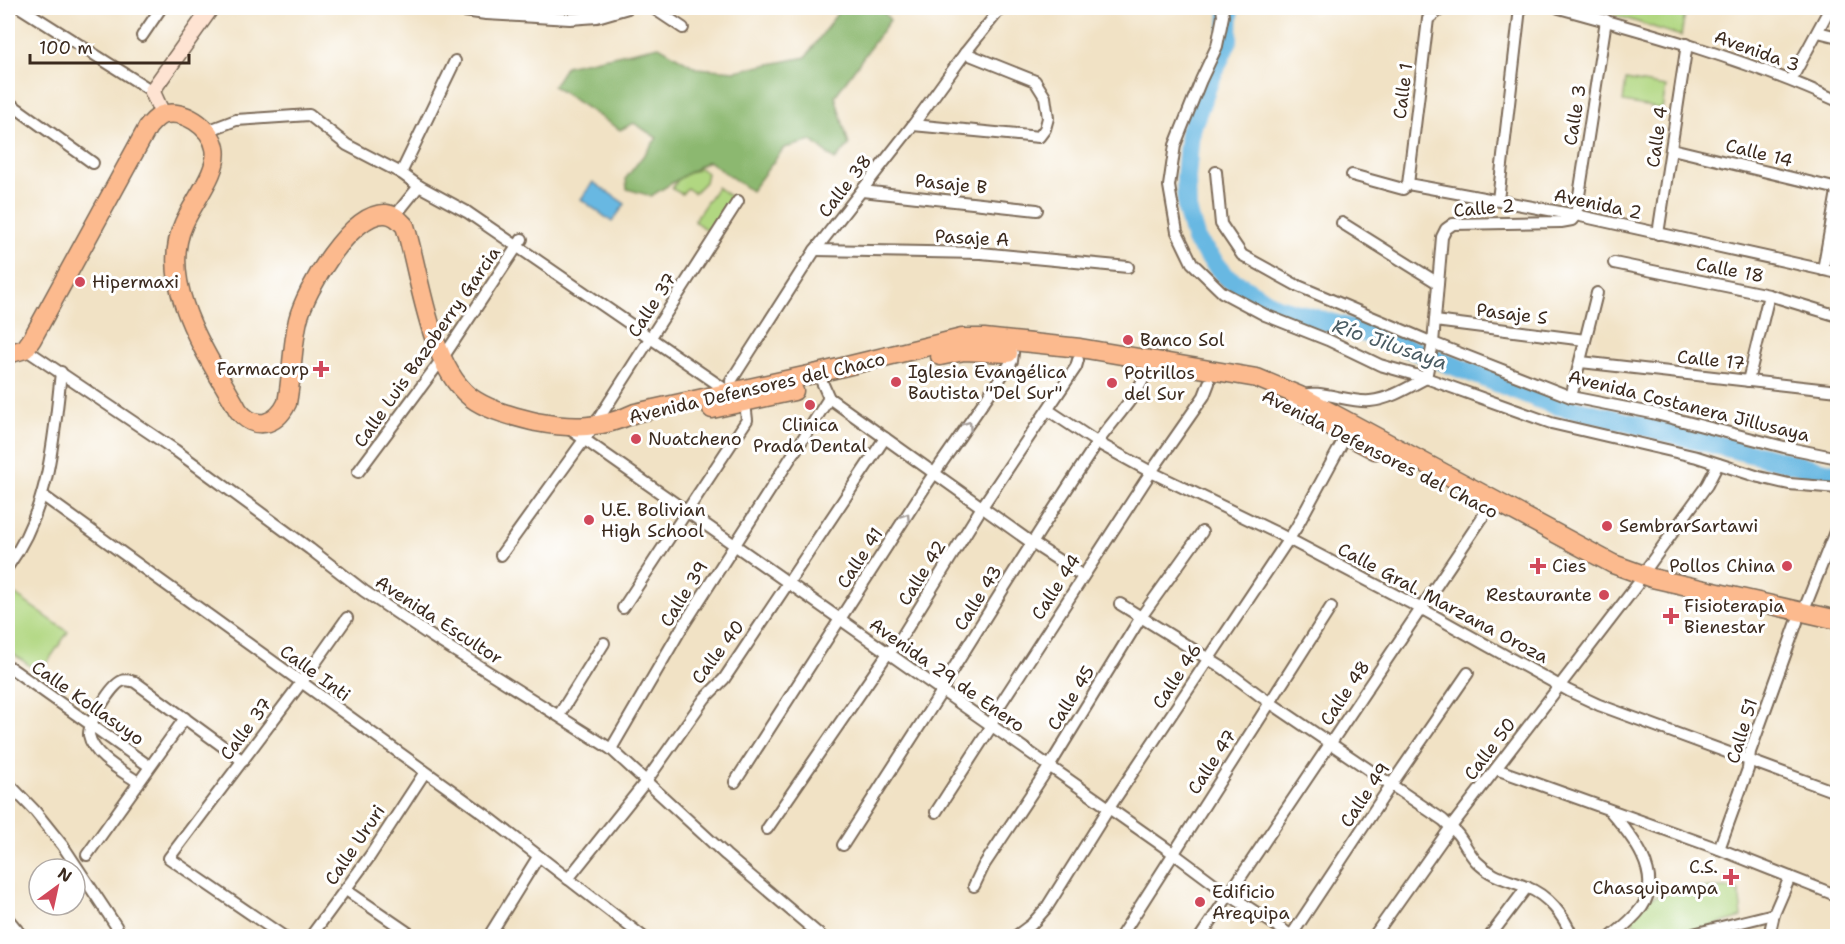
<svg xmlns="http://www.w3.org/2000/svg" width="1845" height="944" viewBox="0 0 1845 944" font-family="'Shantell Sans',sans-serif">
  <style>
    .green { fill: #b1d781; stroke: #768050; stroke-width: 1.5 }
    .forest { fill: #8cb86f; stroke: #647146; stroke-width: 1.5 }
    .water { fill: #67b8e2; stroke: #517180; stroke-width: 1.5 }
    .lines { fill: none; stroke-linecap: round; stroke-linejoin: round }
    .river { stroke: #67b8e2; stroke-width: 20 }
    .street-casing { stroke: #7b6a58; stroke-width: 14 }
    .secondary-casing { stroke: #7b6a58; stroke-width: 18 }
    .primary-casing { stroke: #7b6a58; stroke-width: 21 }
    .street { stroke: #fff; stroke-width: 10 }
    .secondary { stroke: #fee3d2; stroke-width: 15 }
    .primary { stroke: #fcba8e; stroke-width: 18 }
    .oneway { stroke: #a79f9a }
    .poi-dot { fill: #d1495b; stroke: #fff; stroke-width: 2 }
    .labels { text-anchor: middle; stroke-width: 6; stroke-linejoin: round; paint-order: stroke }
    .street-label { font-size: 18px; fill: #3b2a1e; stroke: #fff }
    .poi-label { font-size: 18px; fill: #3b2a1e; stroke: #fff; text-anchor: start }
    .water-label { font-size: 20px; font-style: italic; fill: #4a5c63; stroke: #fff }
  </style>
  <rect width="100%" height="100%" fill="#fff"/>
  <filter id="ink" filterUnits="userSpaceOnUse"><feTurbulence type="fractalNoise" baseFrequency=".0167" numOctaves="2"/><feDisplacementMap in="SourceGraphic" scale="12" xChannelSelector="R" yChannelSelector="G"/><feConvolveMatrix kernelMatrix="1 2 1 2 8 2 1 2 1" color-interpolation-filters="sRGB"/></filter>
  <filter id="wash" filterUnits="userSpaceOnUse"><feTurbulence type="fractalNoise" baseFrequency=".008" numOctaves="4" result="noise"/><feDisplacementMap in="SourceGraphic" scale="24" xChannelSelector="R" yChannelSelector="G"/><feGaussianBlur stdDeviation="1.35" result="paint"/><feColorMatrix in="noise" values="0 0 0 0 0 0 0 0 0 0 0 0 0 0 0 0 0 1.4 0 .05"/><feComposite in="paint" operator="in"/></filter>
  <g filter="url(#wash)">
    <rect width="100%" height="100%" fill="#f1e2c5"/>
    <g class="green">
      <path d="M1593,8H1686L1681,36Z"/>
      <path d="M1626,80L1666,87L1662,109L1623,102Z"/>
      <path d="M698,167L707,173L705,182L694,193L687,188L682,194L672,189L681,175L696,170Z"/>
      <path d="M717,187L735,200L712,234L694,221Z"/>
      <path d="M10,591L68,632L40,673L8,650V595Z"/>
      <path d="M1692,888H1727L1739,891L1742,917L1678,936H1645L1649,932L1630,920L1647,898Z"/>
    </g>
    <path class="forest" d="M841,8H880L890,20L835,96L849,145L835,160L812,141L784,148L751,191L708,161L651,196L627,189L626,178L657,138L634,123L620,130L553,86L566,66L659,46L696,68L735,71L806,57Z"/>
    <path class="water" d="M593,182L625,204L612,222L581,199Z"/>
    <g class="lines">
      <path class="river" d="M1229,8L1228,40L1210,79L1190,131L1186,178L1187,209L1196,240L1226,277L1276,308L1377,336L1553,404L1838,475"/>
    </g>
  </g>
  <g filter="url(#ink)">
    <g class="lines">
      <defs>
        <g id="street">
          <path d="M21,8L152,91"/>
          <path d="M457,8L464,11L486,14L570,19L597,17L628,8"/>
          <path d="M653,8L683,28"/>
          <path d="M1222,8L1223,16L1217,46L1201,80L1175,145L1169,186L1177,232L1192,263L1222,292L1265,315L1328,340L1380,365L1426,378L1551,423L1697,457L1759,477L1789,484L1838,488"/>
          <path d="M1559,8C1654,34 1748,60 1838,101"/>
          <path d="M1818,32L1838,37"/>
          <path d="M142,36L161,8"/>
          <path d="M1791,80L1830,8"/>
          <path d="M8,102L93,163"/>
          <path d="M913,125L1039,137L1045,129L1048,118L1045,97L1035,81L965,53"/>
          <path d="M207,131L236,120L309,115L347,145L401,173L419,186L467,212L745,403L747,420L623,608"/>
          <path d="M1672,149L1838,189"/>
          <path d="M1216,172L1221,224L1242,255L1296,285L1433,343L1571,397L1652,413L1784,447L1838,458"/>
          <path d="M401,173L455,61"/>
          <path d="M1352,175L1403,189L1408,184L1576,215L1838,273"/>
          <path d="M1408,184L1428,19L1442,8"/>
          <path d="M862,191L1037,210"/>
          <path d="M1498,200L1520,8"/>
          <path d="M395,216L419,186"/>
          <path d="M1342,223L1438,283"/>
          <path d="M1658,234L1687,44"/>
          <path d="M815,250L981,253L1128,267"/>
          <path d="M1614,263L1769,295L1838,316"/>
          <path d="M1823,270L1838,186"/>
          <path d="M1435,321L1585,340"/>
          <path d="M25,349L175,450L310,549L364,591L431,636L611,749L726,855L821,936"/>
          <path d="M1581,362L1838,391"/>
          <path d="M818,373L829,398L1032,543L1083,576"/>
          <path d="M1748,381L1769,295"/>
          <path d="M732,393L731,381L815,250L913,125L965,53L1001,8"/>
          <path d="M1571,397L1597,293"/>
          <path d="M1291,406C1294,403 1297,398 1301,396C1316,388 1349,403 1370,401C1391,399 1409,387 1426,378L1433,343L1442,237L1446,229L1453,224L1561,222L1572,220L1576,215L1606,20"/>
          <path d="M1048,410L1098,443L1151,472L1275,532L1422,609L1569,691L1599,705L1838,793"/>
          <path d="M568,428L1173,853L1228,894L1292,936"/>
          <path d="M358,472L442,359L522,239"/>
          <path d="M42,495L487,816L642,936"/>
          <path d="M501,555L594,426L738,201"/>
          <path d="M8,566C49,510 54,439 61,372"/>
          <path d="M1642,575L1707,485L1718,464"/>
          <path d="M1120,604L1223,668L1259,695L1443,820C1448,825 1455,830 1459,836C1465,844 1470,855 1477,862C1493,878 1507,879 1526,887C1548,895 1564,916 1572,936"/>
          <path d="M1803,612L1838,524"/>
          <path d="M8,666L149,766"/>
          <path d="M559,715L604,643"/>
          <path d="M611,749L681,629L829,398"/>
          <path d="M1496,769L1719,849L1838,896"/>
          <path d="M138,782C122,771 93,756 89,735C88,724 111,685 122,681C126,679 131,681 135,682L243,761"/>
          <path d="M735,782L927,484L1012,361L1013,353"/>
          <path d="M8,783L35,811L63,846L116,926L120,936"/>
          <path d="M936,812L991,727L996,711L1151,472L1204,396L1209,383"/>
          <path d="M1611,812C1631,835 1664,874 1642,907C1634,918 1622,928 1612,936"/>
          <path d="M767,829L888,653L898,643L982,507L1076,367L1078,360"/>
          <path d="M843,845L942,691L947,679C996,600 1045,521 1097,443C1110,424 1140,393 1146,372"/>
          <path d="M1719,849L1748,769L1750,752L1797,622"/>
          <path d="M87,855L185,718"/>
          <path d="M568,879L647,780L705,698L724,679L885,438"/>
          <path d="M974,886L984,865L1049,767L1141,617L1202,532"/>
          <path d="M346,890L413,936"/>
          <path d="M8,919L22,936"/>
          <path d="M283,936L169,858L301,683L347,618"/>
          <path d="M311,936L370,856L425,772"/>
          <path d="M489,936L538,857"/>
          <path d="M1016,936L1032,924L1047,907L1109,808L1296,528L1348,432"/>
          <path d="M1121,936L1331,607"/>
          <path d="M1201,936L1494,500"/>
          <path d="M1291,936L1391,785L1468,673"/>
          <path d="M1374,936L1451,827L1637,585"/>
          <path d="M1490,936L1527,887"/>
          <path d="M1685,936L1774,914"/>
          <path d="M1769,936L1774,914L1790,877"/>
        </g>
        <path id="secondary" d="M163,115L152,91L211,8"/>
        <g id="primary">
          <path d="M8,354L25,349L32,339L148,127C152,123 156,117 162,115C183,108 211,127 215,148C220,170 193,202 184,223C156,284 209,357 238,410C254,431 276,426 287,403C292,376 292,347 298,320C305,291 351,211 386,214C395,215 399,220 405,226C421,276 429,372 476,401C494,412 516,417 536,422C572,429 602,429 635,413L818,373L962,338H984L1080,348L1257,378L1300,396L1613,564L1652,578L1838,620"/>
          <path d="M940,356L964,351L1008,353"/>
          <path d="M712,409L794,391"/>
          <path d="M1306,414L1375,450"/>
        </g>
      </defs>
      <use href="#street" class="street-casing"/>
      <use href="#secondary" class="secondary-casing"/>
      <use href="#primary" class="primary-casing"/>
      <use href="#street" class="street"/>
      <use href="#secondary" class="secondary"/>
      <use href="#primary" class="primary"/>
    </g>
    <defs><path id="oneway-chevron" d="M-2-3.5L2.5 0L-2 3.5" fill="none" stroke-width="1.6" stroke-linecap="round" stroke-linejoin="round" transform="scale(1.5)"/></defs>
    <g class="oneway">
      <use href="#oneway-chevron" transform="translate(968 425) rotate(-55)"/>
      <use href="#oneway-chevron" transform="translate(906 517) rotate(-57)"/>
    </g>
  </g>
  <g class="poi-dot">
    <circle cx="80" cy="282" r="6"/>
    <circle cx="1128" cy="340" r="6"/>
    <path d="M318 360h6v6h6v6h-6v6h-6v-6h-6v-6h6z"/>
    <circle cx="896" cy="382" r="6"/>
    <circle cx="1112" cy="383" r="6"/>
    <circle cx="810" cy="405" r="6"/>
    <circle cx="636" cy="439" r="6"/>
    <circle cx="589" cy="520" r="6"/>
    <circle cx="1607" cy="526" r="6"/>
    <path d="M1535 557h6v6h6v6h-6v6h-6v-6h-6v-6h6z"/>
    <circle cx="1787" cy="566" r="6"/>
    <circle cx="1604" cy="595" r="6"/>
    <path d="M1668 607h6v6h6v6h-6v6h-6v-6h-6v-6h6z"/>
    <path d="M1728 868h6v6h6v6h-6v6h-6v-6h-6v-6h6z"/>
    <circle cx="1200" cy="902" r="6"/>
  </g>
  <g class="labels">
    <g class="street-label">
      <text transform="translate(1757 51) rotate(20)" y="6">Avenida 3</text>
      <text transform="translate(1403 91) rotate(-83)" y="6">Calle 1</text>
      <text transform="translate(1575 115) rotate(-81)" y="6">Calle 3</text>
      <text transform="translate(1657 137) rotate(-82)" y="6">Calle 4</text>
      <text transform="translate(1759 153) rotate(14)" y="6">Calle 14</text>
      <text transform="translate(951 184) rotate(6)" y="6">Pasaje B</text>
      <text transform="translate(845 186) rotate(-52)" y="6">Calle 38</text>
      <text transform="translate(1598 204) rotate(12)" y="6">Avenida 2</text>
      <text transform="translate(1484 208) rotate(-5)" y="6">Calle 2</text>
      <text transform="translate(972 238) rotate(3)" y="6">Pasaje A</text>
      <text transform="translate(1730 270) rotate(11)" y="6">Calle 18</text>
      <text transform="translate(652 305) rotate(-57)" y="6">Calle 37</text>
      <text transform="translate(1512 314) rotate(7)" y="6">Pasaje S</text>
      <text transform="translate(427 347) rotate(-55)" y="6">Calle Luis Bazoberry Garcia</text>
      <text transform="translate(1711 360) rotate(6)" y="6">Calle 17</text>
      <text transform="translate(757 388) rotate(-13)" y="6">Avenida Defensores del Chaco</text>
      <text transform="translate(1689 406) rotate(14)" y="6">Avenida Costanera Jillusaya</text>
      <text transform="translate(1380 454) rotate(27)" y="6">Avenida Defensores del Chaco</text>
      <text transform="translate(860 558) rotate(-57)" y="6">Calle 41</text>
      <text transform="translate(922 573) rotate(-58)" y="6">Calle 42</text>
      <text transform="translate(1056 587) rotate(-57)" y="6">Calle 44</text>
      <text transform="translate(684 594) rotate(-58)" y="6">Calle 39</text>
      <text transform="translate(978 598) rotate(-58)" y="6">Calle 43</text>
      <text transform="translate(1443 603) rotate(28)" y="6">Calle Gral. Marzana Oroza</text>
      <text transform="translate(439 620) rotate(33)" y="6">Avenida Escultor</text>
      <text transform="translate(718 652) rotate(-53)" y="6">Calle 40</text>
      <text transform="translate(315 673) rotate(36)" y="6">Calle Inti</text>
      <text transform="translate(947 675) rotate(35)" y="6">Avenida 29 de Enero</text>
      <text transform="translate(1177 676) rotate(-57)" y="6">Calle 46</text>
      <text transform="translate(1345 693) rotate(-56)" y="6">Calle 48</text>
      <text transform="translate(1071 698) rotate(-58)" y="6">Calle 45</text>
      <text transform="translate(88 703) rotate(35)" y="6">Calle Kollasuyo</text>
      <text transform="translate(246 729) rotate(-53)" y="6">Calle 37</text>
      <text transform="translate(1742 731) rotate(-73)" y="6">Calle 51</text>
      <text transform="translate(1490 749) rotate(-53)" y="6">Calle 50</text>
      <text transform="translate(1212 762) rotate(-57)" y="6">Calle 47</text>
      <text transform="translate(1365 795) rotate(-56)" y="6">Calle 49</text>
      <text transform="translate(355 845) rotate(-56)" y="6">Calle Ururi</text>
    </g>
    <g class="poi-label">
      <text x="92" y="288">Hipermaxi</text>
      <text x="1140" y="346">Banco Sol</text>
      <text x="309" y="375" text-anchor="end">Farmacorp</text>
      <text x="908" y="378">Iglesia Evangélica<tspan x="908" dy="21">Bautista "Del Sur"</tspan></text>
      <text x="1124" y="379">Potrillos<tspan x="1124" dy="21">del Sur</tspan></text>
      <text x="810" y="431" text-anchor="middle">Clinica<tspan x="810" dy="21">Prada Dental</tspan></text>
      <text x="648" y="445">Nuatcheno</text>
      <text x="601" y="516">U.E. Bolivian<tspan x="601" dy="21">High School</tspan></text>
      <text x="1619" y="532">SembrarSartawi</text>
      <text x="1552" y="572">Cies</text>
      <text x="1775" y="572" text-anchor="end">Pollos China</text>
      <text x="1592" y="601" text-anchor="end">Restaurante</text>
      <text x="1684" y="612">Fisioterapia<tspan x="1684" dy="21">Bienestar</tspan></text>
      <text x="1718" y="873" text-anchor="end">C.S.<tspan x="1718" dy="21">Chasquipampa</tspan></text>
      <text x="1212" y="898">Edificio<tspan x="1212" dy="21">Arequipa</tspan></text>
    </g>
    <g class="water-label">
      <text transform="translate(1390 344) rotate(19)" y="7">Río Jilusaya</text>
    </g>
  </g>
  <rect width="1845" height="944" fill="none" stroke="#fff" stroke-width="30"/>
  <g transform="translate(57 887) rotate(33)"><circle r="28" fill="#ffffff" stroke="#b1aaa5" stroke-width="1.5"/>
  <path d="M0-4.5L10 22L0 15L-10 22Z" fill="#d1495b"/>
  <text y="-9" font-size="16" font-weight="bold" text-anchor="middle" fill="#3b2a1e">N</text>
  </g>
  <path d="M30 54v9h159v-9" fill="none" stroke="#3b2a1e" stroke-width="3"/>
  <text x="39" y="54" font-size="18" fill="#3b2a1e" stroke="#ffffff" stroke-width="4.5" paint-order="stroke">100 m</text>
</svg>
